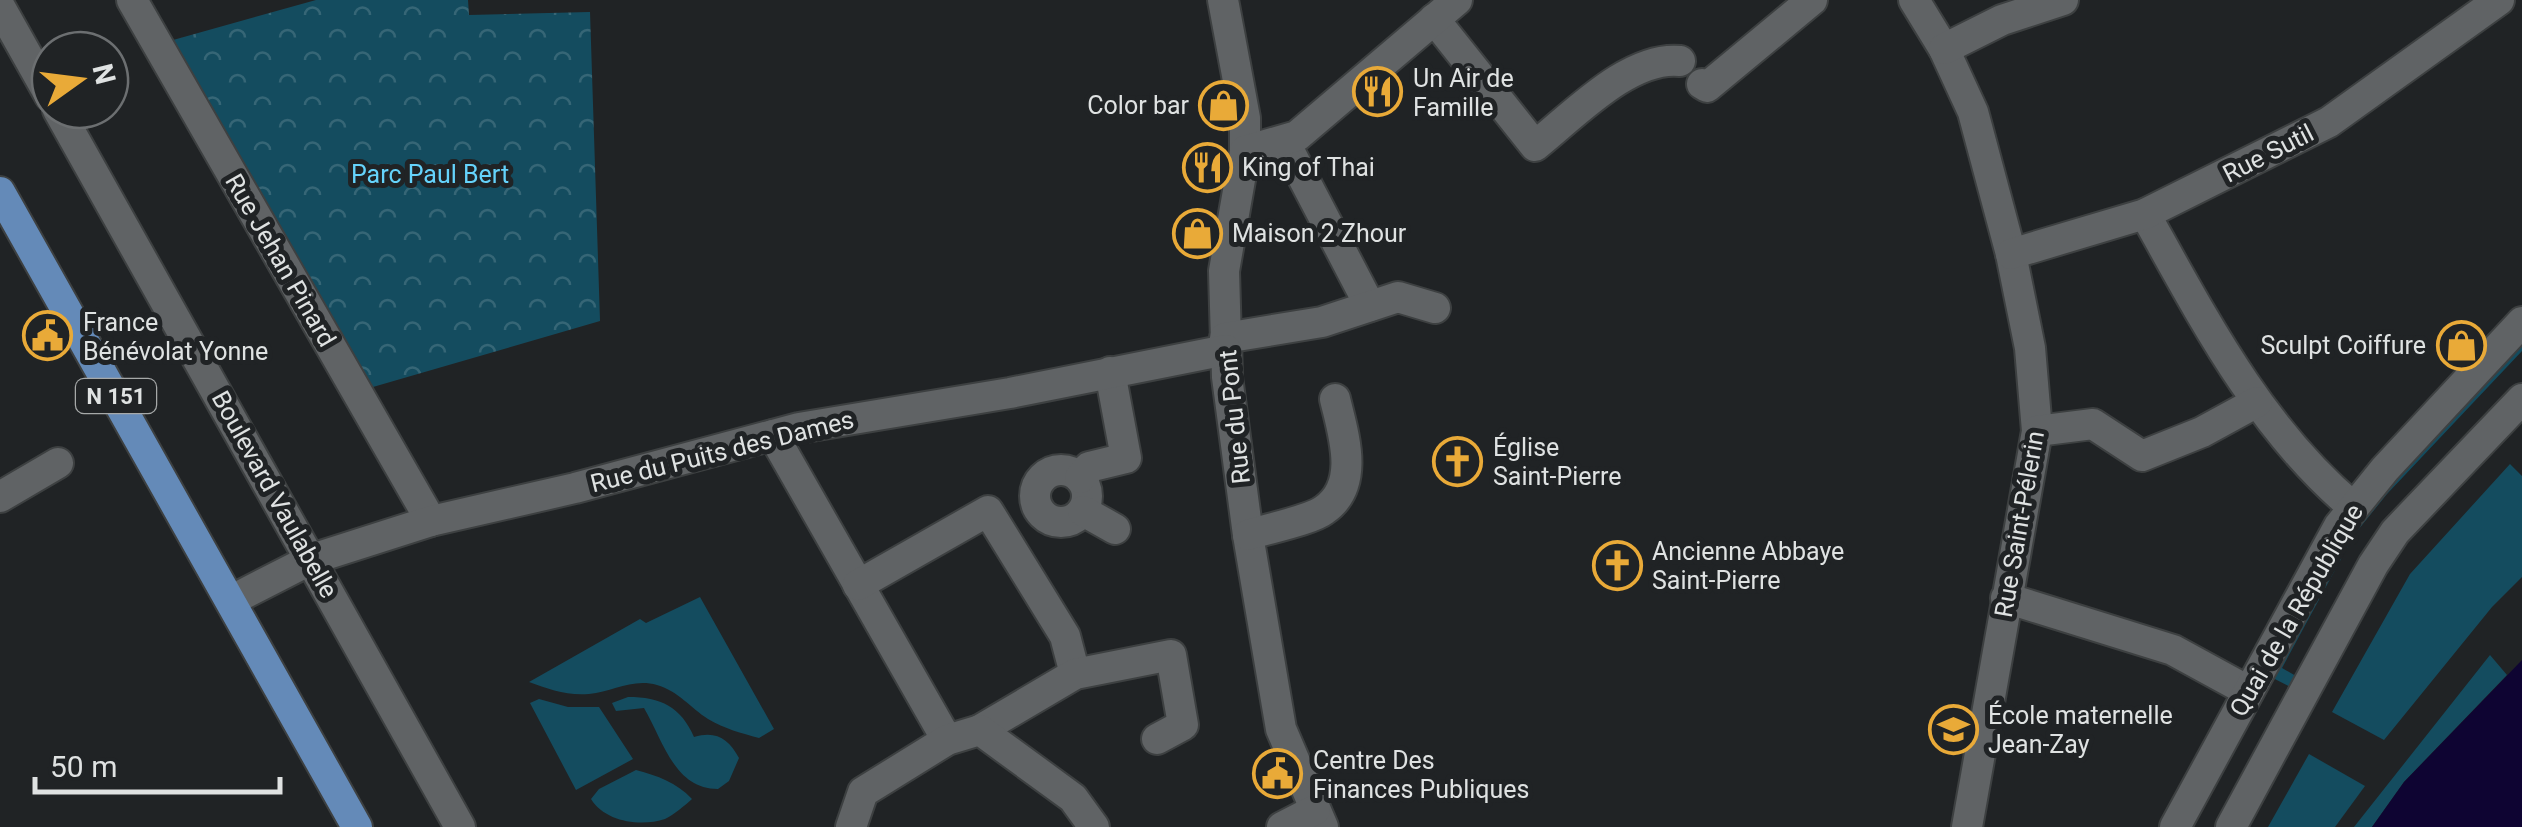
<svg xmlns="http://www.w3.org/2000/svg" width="2522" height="827" viewBox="0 0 2522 827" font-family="Roboto,sans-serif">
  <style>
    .grass { fill: #144c5f }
    .park { fill: url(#park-crowns) }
    .water { fill: #0e0432 }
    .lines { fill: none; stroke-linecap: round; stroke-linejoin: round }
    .minor-casing { stroke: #3d4041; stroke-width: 34 }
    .major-casing { stroke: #3d4041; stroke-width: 34 }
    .minor { stroke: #606365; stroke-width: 30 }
    .major { stroke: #648ab8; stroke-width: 30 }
    .labels { text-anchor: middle; stroke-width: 10; stroke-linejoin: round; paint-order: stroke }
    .shield { fill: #202325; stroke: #a6a9a9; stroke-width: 2.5 }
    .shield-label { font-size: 22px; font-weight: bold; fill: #dfe2e2 }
    .poi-label { font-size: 25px; fill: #dfe2e2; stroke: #202325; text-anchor: start }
    .street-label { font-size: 25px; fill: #dfe2e2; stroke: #202325 }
    .park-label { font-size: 25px; fill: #65d3fb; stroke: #202325 }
  </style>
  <defs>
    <pattern id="park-crowns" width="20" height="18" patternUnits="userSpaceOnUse" patternTransform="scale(2.5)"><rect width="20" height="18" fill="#144c5f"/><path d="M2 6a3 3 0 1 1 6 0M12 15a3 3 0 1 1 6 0" fill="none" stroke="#366676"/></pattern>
  </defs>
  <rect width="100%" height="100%" fill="#202325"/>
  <g class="grass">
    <path d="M2522,338V351L2387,494L2354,535L2282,668L2303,680L2298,691L2267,675L2346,530Z"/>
    <path d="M2510,464L2522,476V577L2492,607L2384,740L2332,712L2410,574Z"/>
    <path d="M700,597L774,729L759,738C741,733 725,729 708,719C691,708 678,691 657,685C632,678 613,692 589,694C567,696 548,689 529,682L640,619L646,623Z"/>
    <path d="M2490,655L2507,675L2404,782L2372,827H2354Z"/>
    <path d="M628,697C661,697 681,707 694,737C716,730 729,739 739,758L729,781L718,789C674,789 663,740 644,708L616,711L612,703Z"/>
    <path d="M539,699L568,707H599L633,759L576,790L530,703Z"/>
    <path d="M2309,754L2365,786L2335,827H2268Z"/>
    <path d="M636,770C658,776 676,782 692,799C684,806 675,814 665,819C641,827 605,822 591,799L599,789Z"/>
  </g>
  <path class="park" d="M316,0H468L469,15L590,12L600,321L366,389L166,42Z"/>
  <path class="water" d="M2522,660V827H2372L2404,782Z"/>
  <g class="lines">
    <defs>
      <g id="minor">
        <path d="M132,0L431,521"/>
        <path d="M1223,0L1245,118V151L1224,271L1227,377L1248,535L1281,729L1323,827"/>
        <path d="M1914,0L1944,49L1973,112L2011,254L2030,348L2037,431L1967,827"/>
        <path d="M0,7L50,96"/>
        <path d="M1434,19L1535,146C1574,115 1629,56 1680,61"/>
        <path d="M1944,49L2002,20L2063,0"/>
        <path d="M1702,84L1707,87L1812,0"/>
        <path d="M58,110L460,827"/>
        <path d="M1284,141L1370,306"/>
        <path d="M1245,151L1297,136L1457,0"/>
        <path d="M2145,214C2203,318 2260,429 2353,507"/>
        <path d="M2011,254L2145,214L2329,122L2499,0"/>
        <path d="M1225,338L1322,322L1398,297L1435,308"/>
        <path d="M2037,431L2093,424L2142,456L2202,432L2257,402"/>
        <path d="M773,435L947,740"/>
        <circle cx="1061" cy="496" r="26"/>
        <path d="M1080,478L1089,467L1126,458L1110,372"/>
        <path d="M0,497L58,463"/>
        <path d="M1083,511L1115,529"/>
        <path d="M1248,535C1266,529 1311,520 1324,510C1361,485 1343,433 1335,399"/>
        <path d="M858,585L988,511L1065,636L1075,674"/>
        <path d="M2006,598L2173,650L2248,691"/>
        <path d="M232,600L312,559L431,521L575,488L799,428L1010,393L1226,350"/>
        <path d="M980,730L1075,674L1171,655L1183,725L1157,739"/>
        <path d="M851,827L863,792L947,740L980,730L1073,798L1094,827"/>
        <path d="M1282,827L1315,810"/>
        <path d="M2175,827L2339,526L2385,469L2522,322"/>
        <path d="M2231,827L2373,565L2395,532L2522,399"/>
      </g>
      <path id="major" d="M0,192L357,827"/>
    </defs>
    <use href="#minor" class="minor-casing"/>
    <use href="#major" class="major-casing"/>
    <use href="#minor" class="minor"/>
    <use href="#major" class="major"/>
  </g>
  <defs>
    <symbol id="restaurant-ring" viewBox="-11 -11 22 22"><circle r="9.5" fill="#202325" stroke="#e9aa38" stroke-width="1.5"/><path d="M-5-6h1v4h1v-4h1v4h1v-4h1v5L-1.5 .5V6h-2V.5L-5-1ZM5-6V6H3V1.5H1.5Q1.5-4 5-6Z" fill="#e9aa38"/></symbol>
    <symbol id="shop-ring" viewBox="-11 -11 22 22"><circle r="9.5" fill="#202325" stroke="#e9aa38" stroke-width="1.5"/><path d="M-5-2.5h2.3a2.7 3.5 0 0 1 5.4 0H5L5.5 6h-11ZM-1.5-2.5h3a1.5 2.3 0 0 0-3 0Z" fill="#e9aa38"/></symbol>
    <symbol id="civic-ring" viewBox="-11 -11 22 22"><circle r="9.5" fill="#202325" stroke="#e9aa38" stroke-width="1.5"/><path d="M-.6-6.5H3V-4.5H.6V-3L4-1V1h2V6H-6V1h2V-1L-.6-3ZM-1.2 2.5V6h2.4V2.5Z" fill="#e9aa38"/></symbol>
    <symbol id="church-ring" viewBox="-11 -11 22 22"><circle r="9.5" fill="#202325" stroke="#e9aa38" stroke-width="1.5"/><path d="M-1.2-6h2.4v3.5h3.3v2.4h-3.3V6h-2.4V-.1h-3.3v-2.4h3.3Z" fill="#e9aa38"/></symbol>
    <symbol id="school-ring" viewBox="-11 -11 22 22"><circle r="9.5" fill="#202325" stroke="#e9aa38" stroke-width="1.5"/><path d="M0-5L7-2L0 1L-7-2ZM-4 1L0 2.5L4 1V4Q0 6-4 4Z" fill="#e9aa38"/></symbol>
  </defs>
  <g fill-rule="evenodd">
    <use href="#restaurant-ring" x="1350" y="64" width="55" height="55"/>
    <use href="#shop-ring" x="1196" y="78" width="55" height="55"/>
    <use href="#restaurant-ring" x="1180" y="140" width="55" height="55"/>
    <use href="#shop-ring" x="1170" y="206" width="55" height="55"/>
    <use href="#civic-ring" x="20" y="308" width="55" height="55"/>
    <use href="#shop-ring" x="2434" y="318" width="55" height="55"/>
    <use href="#church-ring" x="1430" y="434" width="55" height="55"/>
    <use href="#church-ring" x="1590" y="538" width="55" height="55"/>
    <use href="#school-ring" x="1926" y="702" width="55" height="55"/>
    <use href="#civic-ring" x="1250" y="746" width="55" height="55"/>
  </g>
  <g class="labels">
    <rect class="shield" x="76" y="379" width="80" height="34" rx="8"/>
    <g class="shield-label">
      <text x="116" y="404">N 151</text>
    </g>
    <g class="poi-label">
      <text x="1413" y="87">Un Air de<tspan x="1413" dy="29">Famille</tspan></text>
      <text x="1189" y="114" text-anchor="end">Color bar</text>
      <text x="1242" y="176">King of Thai</text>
      <text x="1232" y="242">Maison 2 Zhour</text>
      <text x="83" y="331">France<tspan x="83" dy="29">Bénévolat Yonne</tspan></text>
      <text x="2426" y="354" text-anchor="end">Sculpt Coiffure</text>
      <text x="1493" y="456">Église<tspan x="1493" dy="29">Saint-Pierre</tspan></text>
      <text x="1652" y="560">Ancienne Abbaye<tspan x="1652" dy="29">Saint-Pierre</tspan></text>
      <text x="1988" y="724">École maternelle<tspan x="1988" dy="29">Jean-Zay</tspan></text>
      <text x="1313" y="769">Centre Des<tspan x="1313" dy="29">Finances Publiques</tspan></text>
    </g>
    <g class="street-label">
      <text transform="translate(2268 153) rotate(-27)" y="9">Rue Sutil</text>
      <text transform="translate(281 260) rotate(60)" y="9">Rue Jehan Pinard</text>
      <text transform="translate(1234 417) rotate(-96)" y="9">Rue du Pont</text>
      <text transform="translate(722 451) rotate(-14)" y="9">Rue du Puits des Dames</text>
      <text transform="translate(275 494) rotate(61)" y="9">Boulevard Vaulabelle</text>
      <text transform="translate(2019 524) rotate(-80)" y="9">Rue Saint-Pélerin</text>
      <text transform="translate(2296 610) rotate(-60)" y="9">Quai de la République</text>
    </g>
    <g class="park-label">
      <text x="430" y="183">Parc Paul Bert</text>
    </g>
  </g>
  <g transform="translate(80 80) rotate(76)"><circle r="48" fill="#202325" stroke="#6c6f71" stroke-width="2.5"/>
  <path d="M0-8L18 38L0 25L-18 38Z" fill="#e9aa38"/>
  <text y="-15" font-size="28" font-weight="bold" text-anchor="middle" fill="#dfe2e2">N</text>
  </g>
  <path d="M35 777v15h245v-15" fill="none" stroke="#dfe2e2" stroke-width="5"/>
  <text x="50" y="777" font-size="30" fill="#dfe2e2" stroke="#202325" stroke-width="8" paint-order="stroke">50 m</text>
</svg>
